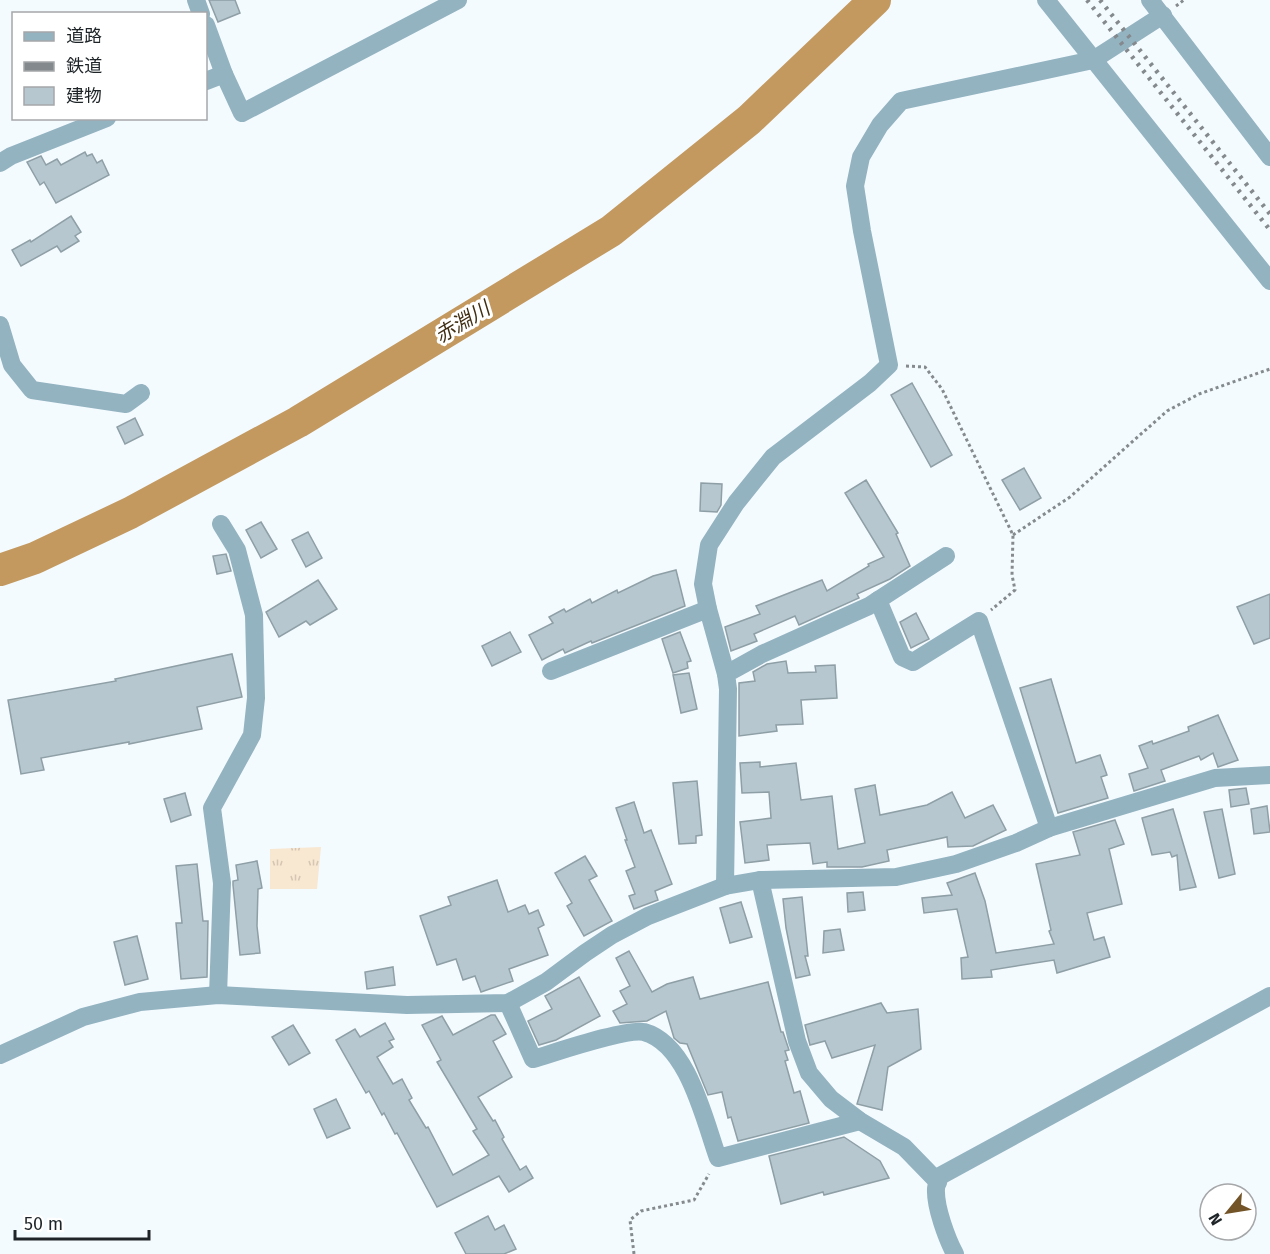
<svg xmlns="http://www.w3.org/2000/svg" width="1270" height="1254" viewBox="0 0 1270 1254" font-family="'Fira Sans','Noto Sans JP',sans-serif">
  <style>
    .grass { fill: url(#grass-tufts) }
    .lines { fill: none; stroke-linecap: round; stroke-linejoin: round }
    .river { stroke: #c39960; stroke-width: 32 }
    .building { fill: #b6c7cf; stroke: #8e9fa6; stroke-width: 1.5 }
    .path { stroke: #848a8e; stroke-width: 3; stroke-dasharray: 3 3; stroke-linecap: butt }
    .street { stroke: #93b3c1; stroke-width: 18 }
    .rail { stroke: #83898d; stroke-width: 4.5; stroke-dasharray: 3 6; stroke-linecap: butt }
    .labels { text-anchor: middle; stroke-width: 6; stroke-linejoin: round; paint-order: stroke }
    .water-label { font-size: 20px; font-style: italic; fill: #402e13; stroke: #fff }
  </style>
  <defs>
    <pattern id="grass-tufts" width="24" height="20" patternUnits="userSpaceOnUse" patternTransform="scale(1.5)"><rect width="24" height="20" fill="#f8e7d1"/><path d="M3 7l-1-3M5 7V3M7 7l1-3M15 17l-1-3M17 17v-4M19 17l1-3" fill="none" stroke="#d4c6b3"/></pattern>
  </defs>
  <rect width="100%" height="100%" fill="#f4fbff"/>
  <path class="grass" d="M321,847L317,889H270V849Z"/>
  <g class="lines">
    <path class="river" d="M0,570L35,558L130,513L298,422L611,231L749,120L875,0"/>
  </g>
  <g class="building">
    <path d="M209,0H235L240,13L218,22Z"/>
    <path d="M85,152L87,156L92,154L97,163L102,160L109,175L56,203L44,182L40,185L27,162L41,156L46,165L57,159L61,165Z"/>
    <path d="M71,216L81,232L75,236L79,241L61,252L57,246L21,266L12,250L30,240L31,242Z"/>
    <path d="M912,383L952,455L931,467L891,395Z"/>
    <path d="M135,418L143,435L125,444L117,427Z"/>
    <path d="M1024,468L1041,498L1020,510L1002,480Z"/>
    <path d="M866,480L898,533L896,534L910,566L890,579L857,594L859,598L799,625L795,616L754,634L757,641L731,651L725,627L760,614L756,606L822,580L827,591L869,566L868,564L884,557L845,493Z"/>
    <path d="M701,483L722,484L721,505L717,512L700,511Z"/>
    <path d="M261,522L277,549L261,558L246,530Z"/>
    <path d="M308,532L322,558L306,567L292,540Z"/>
    <path d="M226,554L231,571L217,574L213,556Z"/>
    <path d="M676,570L685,606L592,643L591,641L565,653L563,649L542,660L529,635L553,623L549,617L564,609L566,612L590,599L592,603L617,590L618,593L653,576Z"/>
    <path d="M318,580L337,609L310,625L306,621L279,637L266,612Z"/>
    <path d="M1270,594V638L1254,644L1237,607Z"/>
    <path d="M916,613L929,639L911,648L900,622Z"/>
    <path d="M510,632L521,652L492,666L482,646Z"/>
    <path d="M680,632L691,661L687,662L688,668L673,673L662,639Z"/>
    <path d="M232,654L242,697L197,707L202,729L129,744V742L41,758L44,770L21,774L8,700L116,681L115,679Z"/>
    <path d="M786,661L788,673L816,672L815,666L835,665L837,698L801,700L803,724L776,725L777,731L739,736V683L755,681L753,672L767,664Z"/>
    <path d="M689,673L697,709L681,713L673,675Z"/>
    <path d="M1051,679L1076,763L1100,755L1107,775L1101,777L1108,798L1058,813L1020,688Z"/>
    <path d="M1218,715L1238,760L1218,767L1213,753L1201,760L1199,756L1161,770L1165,781L1134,791L1129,774L1148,768L1139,746L1152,741L1153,744L1189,731L1188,727Z"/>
    <path d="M760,762V767L796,763L801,800L832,796L838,849L865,843L855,789L875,785L880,815L927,805L952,792L965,818L993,805L1006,830L973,846L948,847L947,837L887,850L889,861L862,867H827V862L813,864L810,843L767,845L769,860L745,863L740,822L771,818L769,792L742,793L740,763Z"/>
    <path d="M697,781L702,835L696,836V843L679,844L673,783Z"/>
    <path d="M1246,788L1249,804L1231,807L1229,790Z"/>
    <path d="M185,793L191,815L171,822L164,799Z"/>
    <path d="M634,802L644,833L651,830L672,884L655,891L658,900L634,909L629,896L635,894L626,871L635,867L625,840H627L616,808Z"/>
    <path d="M1267,806L1270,832L1254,834L1251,809Z"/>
    <path d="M1173,809L1196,887L1180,890L1177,855L1172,857L1170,852L1152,855L1142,818Z"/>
    <path d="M1222,809L1235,874L1219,878L1204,812Z"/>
    <path d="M1115,820L1124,844L1109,849L1122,904L1087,913L1094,940L1104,937L1110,957L1057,973L1054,960L991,970L992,977L962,979L961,958L968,957L957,909L924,913L922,898L952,895L947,883L975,873L985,901L996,953L1054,944L1049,931L1051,930L1036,864L1080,855L1073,832Z"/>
    <path d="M585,856L597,876L589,880L612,921L584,936L567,906L572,903L555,873Z"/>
    <path d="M257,861L262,888L258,889L257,926L260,953L240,955L233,885V881L238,880L236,865Z"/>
    <path d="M197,864L203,921H208L207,977L181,979L176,923H182L176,866Z"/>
    <path d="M497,880L508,912L525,905L529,914L538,910L544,925L538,928L548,955L509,969L513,981L481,992L475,976L463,980L456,959L437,965L420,916L451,905L448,897Z"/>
    <path d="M863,892L865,910L848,912L847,893Z"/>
    <path d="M802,897L808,956H805L810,975L796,978L786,928L783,899Z"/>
    <path d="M741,902L752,937L730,943L720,908Z"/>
    <path d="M840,929L844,950L823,953L824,931Z"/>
    <path d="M137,936L148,979L125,985L114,942Z"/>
    <path d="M629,951L652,992L667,984L693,977L700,999L768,982L781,1032H783L789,1050L785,1051L788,1060L785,1061L794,1093L800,1091L809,1123L738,1141L731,1117L728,1118L722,1092L708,1095L687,1044L680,1043L674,1038L666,1011L647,1021L620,1023L613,1011L627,1004L620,991L630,986L616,958Z"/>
    <path d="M393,967L395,985L367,989L365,972Z"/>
    <path d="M579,977L600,1016L556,1040L539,1045L528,1021L552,1009L545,996Z"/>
    <path d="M881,1003L887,1013L918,1009L921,1049L888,1067L882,1110L857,1104L875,1045L832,1058L825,1041L810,1045L805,1025Z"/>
    <path d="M491,1015H495L506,1034L493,1041L512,1077L478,1097L493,1121L495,1120L504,1137L502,1139L520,1170L526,1166L533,1178L509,1192L499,1176L437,1207L397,1133L395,1134L384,1113L382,1115L369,1091L366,1093L336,1040L355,1029L360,1037L385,1023L394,1039L389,1041L393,1047L377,1057L393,1084L402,1079L412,1098L409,1100L426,1128L428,1127L453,1175L489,1155L473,1131L477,1129L437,1062L441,1060L422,1025L442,1016L453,1035Z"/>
    <path d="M293,1025L310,1053L289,1065L272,1037Z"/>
    <path d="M336,1099L350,1128L327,1138L314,1109Z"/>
    <path d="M844,1137L880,1161L889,1178L824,1195L823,1192L781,1204L769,1156Z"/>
    <path d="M488,1216L495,1230L504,1225L516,1249L504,1254H466L455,1233Z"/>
  </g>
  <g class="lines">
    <g class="path">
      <path d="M1176,6L1184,0"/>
      <path d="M906,366L925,367L942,389L1013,535L1012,575L1015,590L991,610"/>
      <path d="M1013,535L1070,497L1167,411L1199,394L1270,369"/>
      <path d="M634,1254L630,1220L641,1211L694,1200L709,1174"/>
    </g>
    <g class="street">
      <path d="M196,0L201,14"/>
      <path d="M1046,0L1270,281"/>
      <path d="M1150,0L1270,157"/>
      <path d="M206,25L224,74L242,113L458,0"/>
      <path d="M206,81L224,74"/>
      <path d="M0,163L11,156L107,118"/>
      <path d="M0,325L12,365L32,390L126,404L141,393"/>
      <path d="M878,600L902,657L913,662L979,621L1049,828"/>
      <path d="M551,671L708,609"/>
      <path d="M726,674L708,609L703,584L709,545L736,503L773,457L870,383L889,365L862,231L855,186L861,157L880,125L901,101L1093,60L1163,15"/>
      <path d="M760,880L797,1041L809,1073L831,1099L860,1121L904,1147L938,1182"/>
      <path d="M725,886L728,689L726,674L762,654L869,606L946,556"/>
      <path d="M218,995L222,883L212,808L252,735L256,698L254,615L237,550L221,524"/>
      <path d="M508,1003L533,1059C554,1053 626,1028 644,1032C688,1044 704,1119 718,1158L860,1121"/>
      <path d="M0,1055L83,1017L140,1002L218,995L407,1005L508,1003L546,982L585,953L612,935L648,916L725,886L760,880L896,877L956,864L1016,843L1049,828L1215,778L1270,775"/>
      <path d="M955,1254C947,1239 935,1207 936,1189C936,1185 939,1180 940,1176L1270,996"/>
    </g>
    <g class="rail">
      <path d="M1087,0L1270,230"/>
      <path d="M1100,0L1270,214"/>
    </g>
  </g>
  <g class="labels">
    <g class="water-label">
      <text transform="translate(462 322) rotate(-31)" y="7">赤淵川</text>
    </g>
  </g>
  <rect x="12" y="12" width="195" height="108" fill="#ffffff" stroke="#a5a7a9" stroke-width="1.5"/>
  <rect x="24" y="32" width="30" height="9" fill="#93b3c1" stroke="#a5a7a9" stroke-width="1.5"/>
  <text x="66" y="42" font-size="18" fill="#1e2427">道路</text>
  <rect x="24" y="62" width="30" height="9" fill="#83898d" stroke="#a5a7a9" stroke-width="1.5"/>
  <text x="66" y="72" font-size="18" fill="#1e2427">鉄道</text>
  <rect x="24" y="87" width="30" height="18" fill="#b6c7cf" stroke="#a5a7a9" stroke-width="1.5"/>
  <text x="66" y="102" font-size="18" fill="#1e2427">建物</text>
  <g transform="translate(1228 1212) rotate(240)"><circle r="28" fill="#ffffff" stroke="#a5a7a9" stroke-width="1.5"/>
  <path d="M0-4.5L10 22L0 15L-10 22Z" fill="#735429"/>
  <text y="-9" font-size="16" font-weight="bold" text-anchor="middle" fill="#1e2427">N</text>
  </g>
  <path d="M15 1230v9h134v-9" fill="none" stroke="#1e2427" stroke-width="3"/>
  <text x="24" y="1230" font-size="18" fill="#1e2427" stroke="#ffffff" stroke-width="4.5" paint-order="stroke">50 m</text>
</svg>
